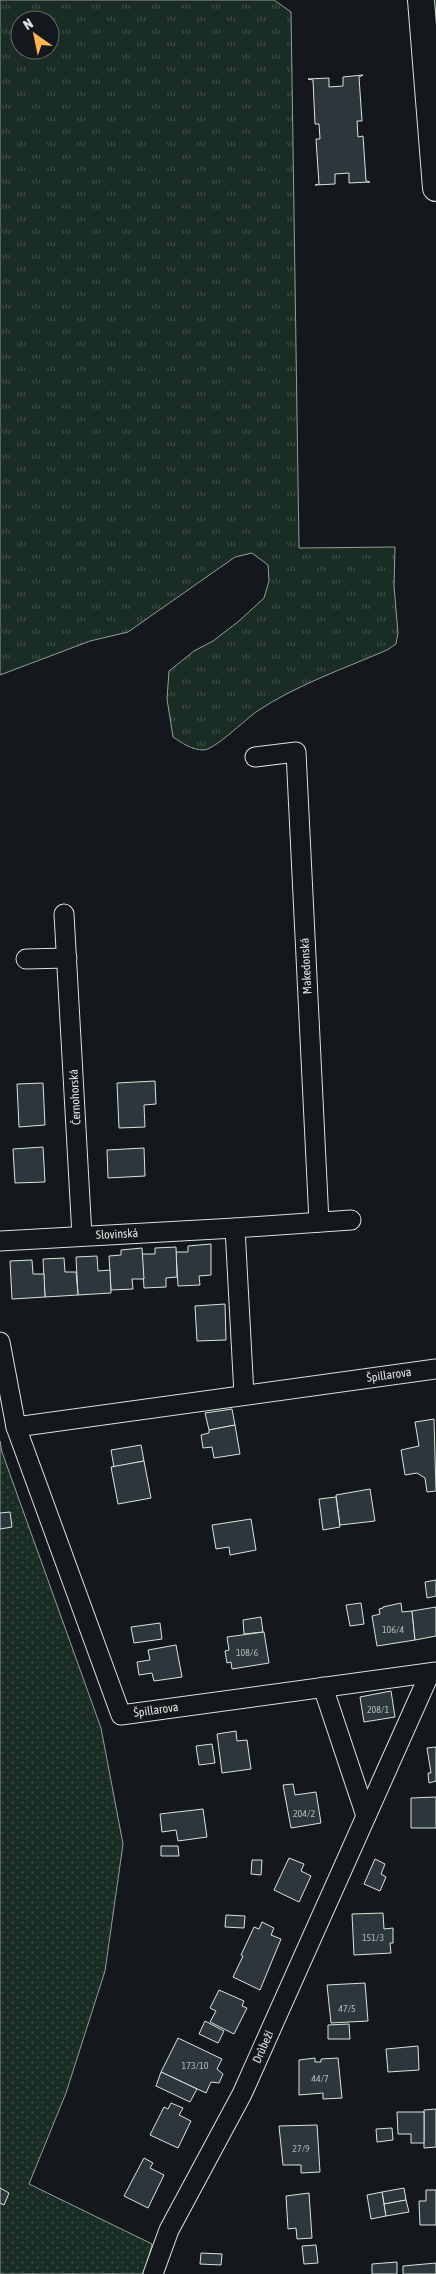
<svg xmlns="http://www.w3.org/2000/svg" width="436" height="2274" viewBox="0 0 436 2274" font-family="'Asap Condensed',sans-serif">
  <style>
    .grass { fill: url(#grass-tufts); stroke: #939e99; fill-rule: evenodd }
    .garden { fill: url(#garden-dots); stroke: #939e99 }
    .building { fill: #2c363c; stroke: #d8e6dc }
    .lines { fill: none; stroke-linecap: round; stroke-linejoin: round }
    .street-casing { stroke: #d8e6dc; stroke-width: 21 }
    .secondary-casing { stroke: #d8e6dc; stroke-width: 28 }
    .street { stroke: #14181c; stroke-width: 19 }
    .secondary { stroke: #14181c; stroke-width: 26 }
    .labels { text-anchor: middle; stroke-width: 4; stroke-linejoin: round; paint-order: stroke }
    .number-label { font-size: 10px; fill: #adbab4 }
    .street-label { font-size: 12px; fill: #d8e6dc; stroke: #14181c }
  </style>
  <defs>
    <pattern id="grass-tufts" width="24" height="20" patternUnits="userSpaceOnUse" patternTransform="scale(1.25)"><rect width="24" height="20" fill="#1a2d24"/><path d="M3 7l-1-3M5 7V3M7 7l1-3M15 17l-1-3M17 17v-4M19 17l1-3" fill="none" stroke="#3b4b43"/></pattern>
    <pattern id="garden-dots" width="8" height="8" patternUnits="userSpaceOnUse" patternTransform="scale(1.25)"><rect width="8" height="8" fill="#1a2d24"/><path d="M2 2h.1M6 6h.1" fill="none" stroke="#3b4b43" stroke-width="1.8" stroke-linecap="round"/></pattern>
  </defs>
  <rect width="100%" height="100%" fill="#14181c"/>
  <path class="grass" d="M0,0H274L291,12L299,548L395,547L394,586L398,633L396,644L387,650C343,669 296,685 256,712C245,720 215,749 204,750C192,750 182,743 173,737L167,699L169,671L194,651L213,641L239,621L264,598L269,581L268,565L252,553L235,557L128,632L90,641L0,675ZM20,20H50V50H20Z"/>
  <path class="garden" d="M0,1441L2,1452L101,1728L123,1844L105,1971L66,2093L29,2184L152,2244L144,2274H0Z"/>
  <g class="building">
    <path d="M363,75L359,77L362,121H357L358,137L363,136L366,181L370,182L349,183V173L335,174V184L315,185L319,184L316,139H320L319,124H315L313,80L308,79L329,78V87L343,86V77Z"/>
    <path d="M155,1081L156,1104L144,1105L145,1127L119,1128L117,1083Z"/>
    <path d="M43,1083L45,1125L19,1127L17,1084Z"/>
    <path d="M43,1147L45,1182L15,1183L13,1149Z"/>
    <path d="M144,1148L145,1176L108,1178L107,1150Z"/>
    <path d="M211,1244V1275L199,1276L200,1285L178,1286L176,1252H188V1246Z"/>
    <path d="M176,1247L177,1277L166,1278V1287L144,1288L142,1254H155V1248Z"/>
    <path d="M142,1248L144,1279H132L133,1289L111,1290L109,1256L121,1255V1250Z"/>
    <path d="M97,1256L98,1271L110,1270L111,1293L78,1295L76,1257Z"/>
    <path d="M64,1258L65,1272H76L78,1295L45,1297L43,1259Z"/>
    <path d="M32,1260L33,1274H44L45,1297L12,1299L10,1261Z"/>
    <path d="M225,1304L226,1340L197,1341L195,1306Z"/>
    <path d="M232,1409L235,1425L209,1430L205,1413Z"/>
    <path d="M434,1419L436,1491L427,1492L425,1478L417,1473L405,1475L401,1450L419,1446L415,1422Z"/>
    <path d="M235,1425L240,1454L214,1458L212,1447L203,1448L201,1435L209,1433V1430Z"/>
    <path d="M141,1445L144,1461L114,1467L111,1450Z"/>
    <path d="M144,1461L151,1498L118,1504L111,1467Z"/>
    <path d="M370,1489L375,1521L340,1525L336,1495Z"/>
    <path d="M336,1497L340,1527L323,1530L319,1499Z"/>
    <path d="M10,1512L12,1527L0,1529V1513Z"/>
    <path d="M251,1519L256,1550L230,1555L229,1547L216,1549L212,1525Z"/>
    <path d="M436,1580V1596L427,1598L425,1582Z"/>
    <path d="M361,1603L364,1624L350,1626L346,1605Z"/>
    <path d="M401,1603L402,1612L412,1611L415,1640L377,1646L372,1616L380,1614L379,1609L383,1608V1607Z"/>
    <path d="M436,1607V1636L415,1640L412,1611Z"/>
    <path d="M261,1617L263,1632L244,1634L243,1620Z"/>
    <path d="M160,1623L162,1639L134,1643L131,1627Z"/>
    <path d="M264,1632L269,1663L232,1669L231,1662L227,1663L225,1651L229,1650L227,1637Z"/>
    <path d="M176,1645L182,1677L154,1681L152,1673L139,1675L137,1662L150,1660L148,1650Z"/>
    <path d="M391,1691L395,1717L364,1722L360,1697Z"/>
    <path d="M236,1731L237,1741L247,1740L251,1769L222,1773L217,1734Z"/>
    <path d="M212,1744L215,1763L199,1765L196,1746Z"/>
    <path d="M436,1747V1781L429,1783L428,1773H431L427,1748Z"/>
    <path d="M293,1784L295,1795L316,1792L321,1823L291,1828L283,1785Z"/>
    <path d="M436,1797V1828H411V1798Z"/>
    <path d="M203,1809L207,1837L178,1841L176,1830L162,1832L160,1814Z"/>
    <path d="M161,1846H178L179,1856H161Z"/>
    <path d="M289,1858L304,1864L301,1871L311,1876L299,1902L274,1890Z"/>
    <path d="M375,1859L385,1864L381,1874L386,1877L380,1891L364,1884Z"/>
    <path d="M252,1860H262L261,1875L251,1874Z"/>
    <path d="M383,1913L384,1929L393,1928V1943H390L391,1953L354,1955L352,1914Z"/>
    <path d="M226,1915L245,1916L244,1928L225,1927Z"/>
    <path d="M262,1922L274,1928L271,1935L281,1939L260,1990L233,1977L243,1956L241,1955L254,1927L259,1929Z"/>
    <path d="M365,1983L368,2021L331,2023L327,1985Z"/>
    <path d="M219,1990L244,2001L242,2006L247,2008L234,2034L210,2022L216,2011L210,2008Z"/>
    <path d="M205,2021L224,2031L218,2043L199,2034Z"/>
    <path d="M349,2024L350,2039H328V2025Z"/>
    <path d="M178,2038L222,2059L217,2069L223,2074L219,2083L211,2082L206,2093L161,2072Z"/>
    <path d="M418,2046L419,2070L388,2072L386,2049Z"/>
    <path d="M315,2058V2062H321V2059L338,2058L342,2098L323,2099V2093L299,2095V2060Z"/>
    <path d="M161,2072L197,2089L190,2102L156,2086Z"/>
    <path d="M171,2103L183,2108L179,2115L191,2121L178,2148L150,2135L164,2107L168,2109Z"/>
    <path d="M436,2109V2147L424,2148V2110Z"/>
    <path d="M397,2112H424V2143H411V2134H398Z"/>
    <path d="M317,2125L320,2172L301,2173V2165H283L279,2126Z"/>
    <path d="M392,2128L393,2140L377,2142L376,2129Z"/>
    <path d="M144,2158L153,2163L150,2168L164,2175L148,2208L124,2196Z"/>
    <path d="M0,2188L9,2193L4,2205L0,2203Z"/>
    <path d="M404,2188L406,2200L384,2204L382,2192Z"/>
    <path d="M426,2190H436V2225H420L419,2201H426Z"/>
    <path d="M382,2192L386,2216L371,2219L367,2195Z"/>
    <path d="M309,2193L312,2238L297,2239L296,2228L288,2229L286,2196Z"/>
    <path d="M406,2200L409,2212L386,2216L384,2204Z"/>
    <path d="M316,2245L318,2263L304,2264L302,2246Z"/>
    <path d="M201,2253L222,2254L221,2265L200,2264Z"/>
    <path d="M397,2262V2274H372V2264Z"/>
    <path d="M436,2263V2274H403V2266Z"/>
  </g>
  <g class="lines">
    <defs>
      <g id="street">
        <path d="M255,757L296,752L319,1222"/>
        <path d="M64,914L82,1236"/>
        <path d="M26,959L67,958"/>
        <path d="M0,1241L235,1228"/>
        <path d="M0,1342L16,1427L121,1715L436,1672"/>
        <path d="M244,1395L235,1228L351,1220"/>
        <path d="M16,1427L436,1369"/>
        <path d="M323,1687L366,1816"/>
        <path d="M153,2274L169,2230L242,2094L430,1673"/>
      </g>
      <path id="secondary" d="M421,0L436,188"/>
    </defs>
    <use href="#street" class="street-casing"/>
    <use href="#secondary" class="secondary-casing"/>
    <use href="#street" class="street"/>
    <use href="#secondary" class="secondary"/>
  </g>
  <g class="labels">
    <g class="number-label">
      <text x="393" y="1633">106/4</text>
      <text x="247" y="1656">108/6</text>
      <text x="378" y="1713">208/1</text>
      <text x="304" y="1817">204/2</text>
      <text x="373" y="1941">151/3</text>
      <text x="347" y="2012">47/5</text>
      <text x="195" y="2069">173/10</text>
      <text x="320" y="2082">44/7</text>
      <text x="301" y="2152">27/9</text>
    </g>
    <g class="street-label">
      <text transform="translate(306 966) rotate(-93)" y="4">Makedonská</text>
      <text transform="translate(75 1097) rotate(-93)" y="4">Černohorská</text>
      <text transform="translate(117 1234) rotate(-3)" y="4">Slovinská</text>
      <text transform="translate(389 1375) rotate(-8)" y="4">Špillarova</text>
      <text transform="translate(156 1710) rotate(-8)" y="4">Špillarova</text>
      <text transform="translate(263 2047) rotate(-66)" y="4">Drůbeží</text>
    </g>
  </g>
  <g transform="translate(35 35) rotate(327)"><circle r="24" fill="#14181c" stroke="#626a69"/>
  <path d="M0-4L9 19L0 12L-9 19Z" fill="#ffb74d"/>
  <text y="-8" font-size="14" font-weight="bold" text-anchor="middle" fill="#d8e6dc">N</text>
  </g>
</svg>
